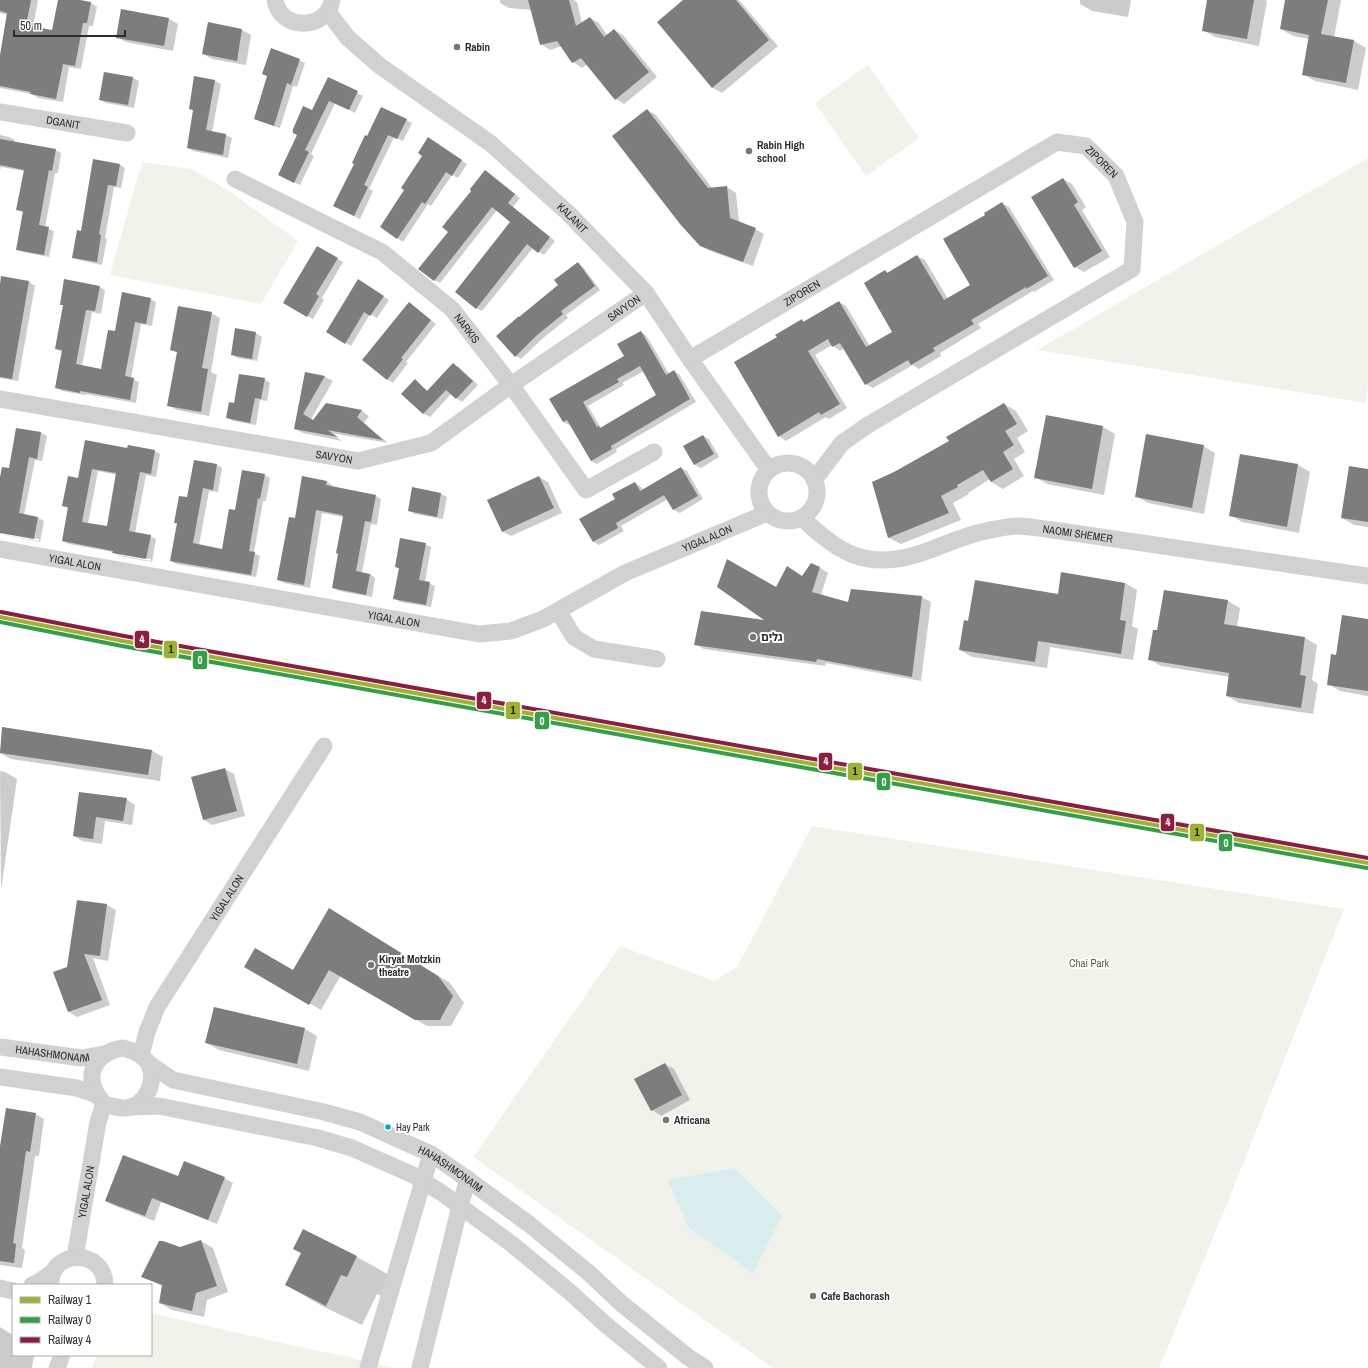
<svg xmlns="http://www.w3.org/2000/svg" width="1368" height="1368" viewBox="0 0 1368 1368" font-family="'Archivo Narrow','Noto Sans Hebrew',sans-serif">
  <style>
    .green { fill: #f1f3eb }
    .water { fill: #d9ecee }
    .shadow { fill: #0003; fill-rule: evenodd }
    .building { fill: #7d7d7d; fill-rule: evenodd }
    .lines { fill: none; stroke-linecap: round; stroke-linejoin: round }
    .minor { stroke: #d1d1d1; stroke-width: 17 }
    .rail-1-casing { stroke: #fff; stroke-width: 7 }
    .rail-2-casing { stroke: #fff; stroke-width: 7 }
    .rail-3-casing { stroke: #fff; stroke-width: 7 }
    .rail-1 { stroke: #9db234; stroke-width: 4 }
    .rail-2 { stroke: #389d48; stroke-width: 4 }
    .rail-3 { stroke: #891f3e; stroke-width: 4 }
    .poi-dot { fill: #767676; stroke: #fff; stroke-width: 1.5 }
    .bus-dot { fill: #00a9ce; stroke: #fff; stroke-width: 1.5 }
    .labels { text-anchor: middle; stroke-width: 4; stroke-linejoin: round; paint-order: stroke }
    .bus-label { font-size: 10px; fill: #2c2c2c; stroke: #fff; text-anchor: start }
    .poi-label { font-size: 11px; font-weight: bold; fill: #2c2c2c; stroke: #fff; text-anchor: start }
    .street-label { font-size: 11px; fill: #2c2c2c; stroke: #fff }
    .park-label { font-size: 11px; fill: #5a633f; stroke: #fff }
    .line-badge { stroke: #fff; stroke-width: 1.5 }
    .badge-label { font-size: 11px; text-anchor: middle; font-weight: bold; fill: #fff }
    .pale-badge-label { font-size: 11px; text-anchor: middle; font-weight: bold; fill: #111 }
  </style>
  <rect width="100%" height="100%" fill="#fff"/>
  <g class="green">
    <path d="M868,65L919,138L866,176L815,103Z"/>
    <path d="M1368,158V386L1366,403L1037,350Z"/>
    <path d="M142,162L192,169L229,191L298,241L261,304L110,275Z"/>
    <path d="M812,826L1344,909L1227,1204L1159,1368H773L473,1157L620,946L714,981L737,967Z"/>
    <path d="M151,1313L309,1349L351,1357V1358L394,1368H92L97,1355H151Z"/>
  </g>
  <path class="water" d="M734,1168L782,1216L753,1273L688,1227L668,1180Z"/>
  <g class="shadow">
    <path d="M0,0H38L33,27L53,31L59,0H75L91,3L97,7L93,26H89L81,69L69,67L63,102L38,98L32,94L0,88V61L8,15L0,13Z"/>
    <path d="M500,0H574L577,2L582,23L590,18L599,23L607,35L614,30L623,35L657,77L624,104L616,99L587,64L582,68L573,62L562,46L550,50L541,44L532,10L509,8L500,3Z"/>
    <path d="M685,0H739L778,46L722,93L713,88L658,22Z"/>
    <path d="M1080,0H1131L1128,17L1092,11L1080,4Z"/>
    <path d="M1208,0H1265L1267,1L1259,46L1215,37L1203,30Z"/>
    <path d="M1287,0H1341L1334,38L1354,41L1366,48L1358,90L1315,81L1303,74L1309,39L1293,36L1281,29Z"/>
    <path d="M122,10L169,19L178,24L173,51L126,42L117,37Z"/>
    <path d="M209,23L242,30L251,35L246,65L212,59L203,54Z"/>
    <path d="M299,60L305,63L297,87L293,86L280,128L261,122L255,119Z"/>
    <path d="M195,77L215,81L221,84L212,132L226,135L232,138L228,158L193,151L188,148L194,111L190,108Z"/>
    <path d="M133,78L139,81L134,108L106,103L100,100Z"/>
    <path d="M328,78L363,96L355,113L335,103L311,154L314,156L300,185L285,178L298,135L292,132L304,107L313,111Z"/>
    <path d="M647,110L656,115L713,189L727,187L736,193L739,222L755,229L764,234L753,266L710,251L701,246Z"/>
    <path d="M406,120L412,123L403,141L394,137L369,189L373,191L360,219L340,209L368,137Z"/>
    <path d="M0,135L9,137L15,140L14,142L55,150L61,153L58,173H55L45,228L54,231L49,257L23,252L17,249L24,213L17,210L24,171L1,167L0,171Z"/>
    <path d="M434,142L467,164L458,178L452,175L431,206L428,204L403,242L381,227L405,190Z"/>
    <path d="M119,164L125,168L121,188L114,187L105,238L107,239L102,265L79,260L73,257L82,232Z"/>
    <path d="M485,171L520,198L513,207L555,241L544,255L533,248L482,311L476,308L511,222L497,210L440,283L434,280L450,231Z"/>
    <path d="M1063,179L1072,184L1086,207L1082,210L1110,257L1084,272L1075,267Z"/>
    <path d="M1002,203L1009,207L1054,280L1034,292L1033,291L978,324L981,328L940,353L941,356L919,369L913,365L873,388L866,384L845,348L840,351L832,345L815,355L847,408L829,419L826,417L786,441L779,436L778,338L802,320L805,322L839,302L846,306L870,346L893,333L885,271L889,273L917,256L925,260L948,299L972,285L987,215Z"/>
    <path d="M317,247L343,262L322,298L324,300L313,319L285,303Z"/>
    <path d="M578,264L583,267L600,290L566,315L568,318L542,339L521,359L516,356L520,318L560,286Z"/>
    <path d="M2,278L29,282L35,286L18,381L0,378V289Z"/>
    <path d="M364,284L389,300L377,318L370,314L351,346L327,332Z"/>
    <path d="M99,287L105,290L101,314L92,312L82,366L102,370L116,332L150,299L156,302L152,326L141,324L131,378L139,382L136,403L86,394L85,395L62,391L56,388L62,352L56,349L64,306L61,304Z"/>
    <path d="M409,303L436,324L406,362L408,363L393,383L387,379Z"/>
    <path d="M211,313L220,318L211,372L217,375L209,416L177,410L168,405L178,353L172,350Z"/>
    <path d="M236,330L256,333L262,337L257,361L237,358L232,354Z"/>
    <path d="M641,332L646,335L669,374L674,371L679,374L696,402L616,449L617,452L597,464L591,461L571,424L569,425L563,422L625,356ZM644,371L658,396L601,428L588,406L624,385L622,383Z"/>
    <path d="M453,364L459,367L478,385L462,402L451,394L430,417L424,414L403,394L415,381L428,391Z"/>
    <path d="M305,374L325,377L333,381L311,419L314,421L327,405L362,411L369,416L364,423L388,443L331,433L342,441L303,433L295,429Z"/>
    <path d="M264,379L270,383L267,401L260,400L256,425L233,421L228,418L235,404Z"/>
    <path d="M1004,404L1016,411L1028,431L1017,438L1025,452L1014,459L1024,476L1003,489L991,482L990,479L968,493L969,494L953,503L961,520L901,544L889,538L895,473L950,442Z"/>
    <path d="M1047,417L1103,427L1115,434L1104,495L1047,484L1035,477Z"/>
    <path d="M17,429L41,433L47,436L42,461L35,460L24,515L38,518L44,521L40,542L0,534V483L10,470ZM1,532L39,539V541L1,534Z"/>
    <path d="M703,436L709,439L719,457L701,468L695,465L685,447Z"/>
    <path d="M86,442L128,449L155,451L160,454L156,477L146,475L135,533L150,536L156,539L152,562L119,556L113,552L69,544L63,541L69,509L63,506L79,479ZM98,471L117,475L108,527L88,524ZM116,553L151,559V561L118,555Z"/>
    <path d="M1203,446L1215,453L1204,514L1148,503L1136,496Z"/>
    <path d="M1241,455L1298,465L1310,472L1299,533L1242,522L1230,515Z"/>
    <path d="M217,465L222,468L218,492L209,491L199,545L223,550L235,511L264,475L270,478L266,501H263L254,553L260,556L256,577L176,564L171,561L178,524L175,522L188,499Z"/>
    <path d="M681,468L687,471L703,499L680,513L674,510L668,499L621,526L624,531L599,545L594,542L581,519L616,499L635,483L640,486L643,490Z"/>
    <path d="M1368,470V527L1354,525L1342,518Z"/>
    <path d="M539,477L548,482L562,513L511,536L502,531Z"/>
    <path d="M327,482L332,485V487L376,496L381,499L377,525L371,524L362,573L370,574L375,578L372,597L339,591L333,588L339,554L343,517L322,513L310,588L284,583L278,580L295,519Z"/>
    <path d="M413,488L441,494L447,497L443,519L415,514L409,511Z"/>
    <path d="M425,544L431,547L425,582L435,586L431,607L400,602L395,599L400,569L396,567Z"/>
    <path d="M819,567L828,573L821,595L849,603L851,590L922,597L931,602L921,681L826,663L825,666L704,649L695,644L768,621L777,588Z"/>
    <path d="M1062,573L1125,583L1137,590L1132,626L1138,629L1133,660L1050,647L1047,668L972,657L960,650L969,622L1059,595Z"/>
    <path d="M1228,601L1240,608L1237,627L1305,638L1317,645L1312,680L1318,684L1313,714L1239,703L1227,696L1230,677L1161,666L1149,659L1158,632Z"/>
    <path d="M1368,620V696L1340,691L1328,684L1336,656Z"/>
    <path d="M3,729L151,750L163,757L160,781L11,759L0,753Z"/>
    <path d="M225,769L234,774L245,816L212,825L204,820Z"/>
    <path d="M0,771L5,772L17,779L1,890Z"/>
    <path d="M80,793L126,799L135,805L132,825L105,821L102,844L82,841L74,836Z"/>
    <path d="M107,905L116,910L108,961L93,958L110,1005L77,1017L69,1012L68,967Z"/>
    <path d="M341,916L450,983L464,1003L451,1026H427L341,975L321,1010L245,966L294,972Z"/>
    <path d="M214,1008L305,1029L317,1036L309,1071L219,1050L207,1043Z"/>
    <path d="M665,1064L674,1069L690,1100L661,1116L652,1110Z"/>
    <path d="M35,1114L44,1119L39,1156H35L22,1248L25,1250L22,1268L0,1265V1153Z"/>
    <path d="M179,1177L224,1178L233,1183L217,1224L161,1202L154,1221L115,1206L106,1201Z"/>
    <path d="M303,1230L357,1257L393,1277L383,1297L377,1294L362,1325L322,1306L286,1285L302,1253Z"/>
    <path d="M160,1241L180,1248L201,1241L213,1248L228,1292L207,1300L204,1317L172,1310L160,1303L163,1286L143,1277Z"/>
    <path d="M0,1327L13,1335V1355H34L32,1368H0Z"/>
  </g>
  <g class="building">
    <path d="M0,0H31L26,25L52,30L58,0H80L91,2L87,23H83L75,66L63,64L56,99L30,94L31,92L0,86V55L7,13L0,11Z"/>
    <path d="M528,0H569L576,26L590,17L604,37L614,29L649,72L615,100L581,58L572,63L557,41L540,45Z"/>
    <path d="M683,0H736L769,40L712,88L657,22Z"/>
    <path d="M1207,0H1254L1247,39L1202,31Z"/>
    <path d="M1285,0H1328L1321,34L1354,40L1346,83L1302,75L1309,35L1280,29Z"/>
    <path d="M121,9L169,18L164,46L116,38Z"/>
    <path d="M208,22L242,29L237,61L202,54Z"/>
    <path d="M271,48L300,59L291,85L287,83L274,126L254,119L267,76L262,74Z"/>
    <path d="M104,72L133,77L128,105L99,100Z"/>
    <path d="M194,76L215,80L206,130L226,134L223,155L187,148L193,110L189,109Z"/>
    <path d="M328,77L358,91L349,110L329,101L305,150L309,152L294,183L278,175L297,135L293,133V129L303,106L312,110Z"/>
    <path d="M381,107L407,119L397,139L388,135L364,185L368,187L354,216L333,206L354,164L352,163L365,135L367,136Z"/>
    <path d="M647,109L708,188L727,186L730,218L756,228L743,262L700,246L680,224L612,136Z"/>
    <path d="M428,137L462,160L452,176L446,172L425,204L422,202L397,239L380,227L404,190L401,188L422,156L418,153Z"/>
    <path d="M0,139L56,149L52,171L49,170L39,225L49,227L44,255L16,250L23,211L16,210L24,170L0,165Z"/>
    <path d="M93,159L120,164L116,186L108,185L99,234L101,235L97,262L72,258L77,230L81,231Z"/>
    <path d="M485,170L515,194L508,203L550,237L538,253L527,244L476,309L455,292L510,222L492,207L434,281L418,269L448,232L442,227L471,191L470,189Z"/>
    <path d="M1063,178L1078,202L1074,205L1102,251L1074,268L1031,197Z"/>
    <path d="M1002,202L1048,276L1026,289V287L971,320L974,324L933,348L935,351L911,365L908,360L865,385L840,343L832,347L828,339L808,351L840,404L821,415L819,412L778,437L734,362L777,337L775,335L802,319L803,322L839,301L866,347L892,332L864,283L885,270L887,273L917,255L944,300L970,285L943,239L985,215L984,213Z"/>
    <path d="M317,246L338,258L316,294L319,296L307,317L283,303Z"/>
    <path d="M578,262L595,286L561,311L563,314L536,336L515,357L496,336L519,316V317L558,285L554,280Z"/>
    <path d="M1,276L29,281L12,379L0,377V284Z"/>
    <path d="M64,279L100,286L95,311L86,310L76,364L101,369L108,330L115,331L122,292L151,298L146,324L135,322L125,376L134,378L130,400L80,391V393L55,388L62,350L55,349L63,305H60Z"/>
    <path d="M358,279L384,296L370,316L364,312L345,344L326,332Z"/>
    <path d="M409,302L431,320L401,358L403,359L387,380L362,360Z"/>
    <path d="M178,306L212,312L202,368L208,369L201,412L167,406L177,352L170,350Z"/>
    <path d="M235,328L256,332L252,359L231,355Z"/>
    <path d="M641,331L666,375L674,370L690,399L611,446L612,449L591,461L567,420L563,422L549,399L624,356L617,344ZM640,366L656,395L600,428L599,426L597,427L583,402L619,382L617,379Z"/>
    <path d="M453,363L473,381L456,399L446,390L423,414L401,394L415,379L427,391Z"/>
    <path d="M305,372L325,376L303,414L313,420L326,403L362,410L357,417L383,440L327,430L338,437L294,429Z"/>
    <path d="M239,374L265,378L261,399L255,398L250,423L226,418L229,402L234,403Z"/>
    <path d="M1004,403L1017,424L1005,431L1014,445L1003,452L1013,469L991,482L983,470L957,485L958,487L941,496L949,513L888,538L872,482L894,472L949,441L946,437Z"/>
    <path d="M1046,415L1103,426L1092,489L1034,478Z"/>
    <path d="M16,428L41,432L37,459L29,457L19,513L38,517L34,539L0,533V477L2,467L9,468Z"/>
    <path d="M1146,434L1204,445L1192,508L1135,497Z"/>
    <path d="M703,435L714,454L694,465L683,446Z"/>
    <path d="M85,440L127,448L128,445L155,450L151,474L140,472L129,531L151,535L146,559L112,553L113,551L62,541L68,507L62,506L68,476L78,478ZM92,469L116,473L107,526L82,522Z"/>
    <path d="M1240,454L1298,464L1287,527L1229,516Z"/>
    <path d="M194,460L217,464L213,490L203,488L193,543L222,549L229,509L235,510L242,470L265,474L260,499L258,498L249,551L255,552L251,575L170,561L177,523H174L179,496L187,497Z"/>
    <path d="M1349,466L1368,469V522L1341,518Z"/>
    <path d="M681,467L698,496L673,510L664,495L616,523L618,528L593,542L579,519L615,499L612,494L635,482L640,491Z"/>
    <path d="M302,476L327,481L326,485L376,495L371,522L365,521L356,571L370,574L366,595L332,588L338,554L336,553L343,517L342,515L316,510L304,585L277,580L289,517L295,518Z"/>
    <path d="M539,476L554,508L502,532L487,500Z"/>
    <path d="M412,487L441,493L437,517L408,511Z"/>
    <path d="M400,538L426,543L419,580L430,582L426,605L393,599L399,568L395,567Z"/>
    <path d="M727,559L776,587L787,566L802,576L811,563L820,567L812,592L848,602L851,589L922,596L912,677L817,659L816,662L694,645L701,611L764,620L717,587Z"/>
    <path d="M1061,572L1125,583L1120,620L1126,621L1121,654L1038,641L1035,662L959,650L964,620L968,621L975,580L1058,594Z"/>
    <path d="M1164,590L1228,600L1224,624L1305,637L1300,675L1306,676L1301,708L1226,696L1229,673L1148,660L1153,630H1157Z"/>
    <path d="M1342,615L1368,619V691L1327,685L1331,654L1336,655Z"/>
    <path d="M2,727L152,750L148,775L0,753Z"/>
    <path d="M225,768L237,811L203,820L191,777Z"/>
    <path d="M79,792L127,798L123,821L96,817L93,839L73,836Z"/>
    <path d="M77,900L107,904L100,956L84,954L102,1000L68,1012L53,972L67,967Z"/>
    <path d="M329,908L438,976L453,996L440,1020H415L329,970L309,1005L244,967L255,948L293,970Z"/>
    <path d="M214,1007L305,1028L297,1064L205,1043Z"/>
    <path d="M665,1063L682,1095L651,1111L634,1079Z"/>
    <path d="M6,1108L36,1113L30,1152L26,1151L13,1243L16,1244L14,1263L0,1261V1146Z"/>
    <path d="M123,1155L178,1176L184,1161L225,1177L208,1220L152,1198L145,1216L105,1201Z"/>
    <path d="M303,1229L357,1256L347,1277L341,1275L326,1306L285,1285L301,1253L293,1249Z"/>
    <path d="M201,1240L217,1286L196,1293L192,1311L159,1303L162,1285L141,1277L159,1241H163L180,1247Z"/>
  </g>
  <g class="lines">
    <g class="minor">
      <path d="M275,0C280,31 327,31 332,0"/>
      <path id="s1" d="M328,12L348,38L380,66L490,143L567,212L646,293L690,359L769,470"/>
      <path id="s2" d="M0,112L127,133"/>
      <path id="s3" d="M235,179L382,252L452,309L511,385L586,490L654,452"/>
      <path id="s4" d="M690,359L1057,142L1086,146L1116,176L1135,222L1132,269L868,425L842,443L814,480"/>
      <path id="s5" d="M0,399L358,461L431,443L511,385L646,293"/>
      <circle cx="788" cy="492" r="29"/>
      <path id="s6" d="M802,518C836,550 862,569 911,556C932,551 952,540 974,534C984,531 1009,526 1019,526C1035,527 1051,530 1067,532L1368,576"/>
      <path id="s7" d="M0,549L479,634L511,631L543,619L625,573L767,513"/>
      <path d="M558,611L574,637L594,649L657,659"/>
      <path id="s8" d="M0,1047L82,1058L104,1054"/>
      <path d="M123,1048C129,1050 135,1051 140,1055C160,1068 152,1100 131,1107C122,1110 113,1106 104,1104C100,1099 96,1094 94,1088C86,1066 103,1051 123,1048Z"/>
      <path id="s9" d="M141,1055L147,1032L157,1007L324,746"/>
      <path id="s10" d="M148,1063L173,1080L324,1112L360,1122L431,1154L456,1171L529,1224L589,1273L622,1304L688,1357L705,1368"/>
      <path d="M0,1077L77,1088L97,1095"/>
      <path d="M130,1107L159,1106L318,1138L352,1148L413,1175L442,1193L513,1245L571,1293L605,1324L659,1368"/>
      <path id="s11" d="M75,1257L98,1122L104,1104"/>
      <path d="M32,1285L37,1283L53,1272"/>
      <path d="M51,1285C49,1249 105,1248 105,1285"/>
      <path d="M0,1288L13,1291"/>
      <path d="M57,1368L62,1355"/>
      <path d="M368,1368L431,1154"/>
      <path d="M420,1368L460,1206L468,1179"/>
    </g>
    <defs>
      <path id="rail-1" d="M0,617L123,641L1368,863"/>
      <path id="rail-2" d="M0,622L122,646L1367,868"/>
      <path id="rail-3" d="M1,612L124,636L1368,858"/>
    </defs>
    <use href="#rail-1" class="rail-1-casing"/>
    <use href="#rail-2" class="rail-2-casing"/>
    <use href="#rail-3" class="rail-3-casing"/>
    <use href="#rail-1" class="rail-1"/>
    <use href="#rail-2" class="rail-2"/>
    <use href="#rail-3" class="rail-3"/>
  </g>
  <g class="poi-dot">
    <circle cx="457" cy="47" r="4"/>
    <circle cx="749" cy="151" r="4"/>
    <circle cx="753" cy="637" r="4"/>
    <circle cx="371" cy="965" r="4"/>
    <circle cx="666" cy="1120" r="4"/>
    <circle cx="813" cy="1296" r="4"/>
  </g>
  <circle class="bus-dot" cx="388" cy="1127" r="3.5"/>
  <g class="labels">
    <g class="bus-label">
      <text x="396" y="1131">Hay Park</text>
    </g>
    <g class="poi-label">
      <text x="465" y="51">Rabin</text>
      <text x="757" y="149">Rabin High<tspan x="757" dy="13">school</tspan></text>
      <text x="761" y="641">גלים</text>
      <text x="379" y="963">Kiryat Motzkin<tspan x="379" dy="13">theatre</tspan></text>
      <text x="674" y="1124">Africana</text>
      <text x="821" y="1300">Cafe Bachorash</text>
    </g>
    <g class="street-label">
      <text dy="4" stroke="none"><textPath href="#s2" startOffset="64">DGANIT</textPath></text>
      <text dy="4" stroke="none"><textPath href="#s4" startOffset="478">ZIPOREN</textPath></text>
      <text dy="4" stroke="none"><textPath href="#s1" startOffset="321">KALANIT</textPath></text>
      <text dy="4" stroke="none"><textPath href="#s4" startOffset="130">ZIPOREN</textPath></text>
      <text dy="4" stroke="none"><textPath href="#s5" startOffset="674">SAVYON</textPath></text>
      <text dy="4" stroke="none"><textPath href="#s3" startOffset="279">NARKIS</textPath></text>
      <text dy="4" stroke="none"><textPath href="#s5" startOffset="339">SAVYON</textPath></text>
      <text dy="4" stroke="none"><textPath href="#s6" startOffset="294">NAOMI SHEMER</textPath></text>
      <text dy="4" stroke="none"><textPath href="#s7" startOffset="736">YIGAL ALON</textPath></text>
      <text dy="4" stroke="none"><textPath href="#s7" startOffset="76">YIGAL ALON</textPath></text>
      <text dy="4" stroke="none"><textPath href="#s7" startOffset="400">YIGAL ALON</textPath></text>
      <text dy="4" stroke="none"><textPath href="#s9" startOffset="180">YIGAL ALON</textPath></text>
      <text dy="4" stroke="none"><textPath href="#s8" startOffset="53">HAHASHMONAIM</textPath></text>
      <text dy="4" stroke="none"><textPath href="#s10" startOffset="324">HAHASHMONAIM</textPath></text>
      <text dy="4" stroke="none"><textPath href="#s11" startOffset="66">YIGAL ALON</textPath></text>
    </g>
    <g class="park-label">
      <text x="1089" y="967">Chai Park</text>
    </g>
  </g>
  <g class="line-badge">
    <rect x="134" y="630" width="16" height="19" rx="4" fill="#891f3e"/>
    <rect x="163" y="640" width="15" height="19" rx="4" fill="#9db234"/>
    <rect x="192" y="650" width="16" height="20" rx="4" fill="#389d48"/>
    <rect x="476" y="691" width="16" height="19" rx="4" fill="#891f3e"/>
    <rect x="505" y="701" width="16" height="19" rx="4" fill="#9db234"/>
    <rect x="534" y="711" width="16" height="19" rx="4" fill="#389d48"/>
    <rect x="818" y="752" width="15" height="19" rx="4" fill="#891f3e"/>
    <rect x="847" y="762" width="16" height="19" rx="4" fill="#9db234"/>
    <rect x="876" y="772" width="15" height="19" rx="4" fill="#389d48"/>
    <rect x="1160" y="813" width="15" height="19" rx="4" fill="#891f3e"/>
    <rect x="1189" y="823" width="16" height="19" rx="4" fill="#9db234"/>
    <rect x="1218" y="833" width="15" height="19" rx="4" fill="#389d48"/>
  </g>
  <g class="badge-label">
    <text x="142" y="643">4</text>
    <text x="200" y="664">0</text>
    <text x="484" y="704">4</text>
    <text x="542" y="725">0</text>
    <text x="826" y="765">4</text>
    <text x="884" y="786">0</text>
    <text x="1168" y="826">4</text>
    <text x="1226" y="847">0</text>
  </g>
  <g class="pale-badge-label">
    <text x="171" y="653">1</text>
    <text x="513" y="714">1</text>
    <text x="855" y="775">1</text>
    <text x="1197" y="836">1</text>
  </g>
  <rect x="12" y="1284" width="140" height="72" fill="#ffffff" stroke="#ababab"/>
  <rect x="20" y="1297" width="20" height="6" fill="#9db234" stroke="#ababab"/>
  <text x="48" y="1304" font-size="12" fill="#2c2c2c">Railway 1</text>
  <rect x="20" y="1317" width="20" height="6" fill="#389d48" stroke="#ababab"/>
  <text x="48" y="1324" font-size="12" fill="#2c2c2c">Railway 0</text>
  <rect x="20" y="1337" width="20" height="6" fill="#891f3e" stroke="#ababab"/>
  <text x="48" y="1344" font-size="12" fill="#2c2c2c">Railway 4</text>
  <path d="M14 30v6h111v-6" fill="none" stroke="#2c2c2c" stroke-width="2"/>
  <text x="20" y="30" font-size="12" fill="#2c2c2c" stroke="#ffffff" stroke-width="3" paint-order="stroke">50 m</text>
</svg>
